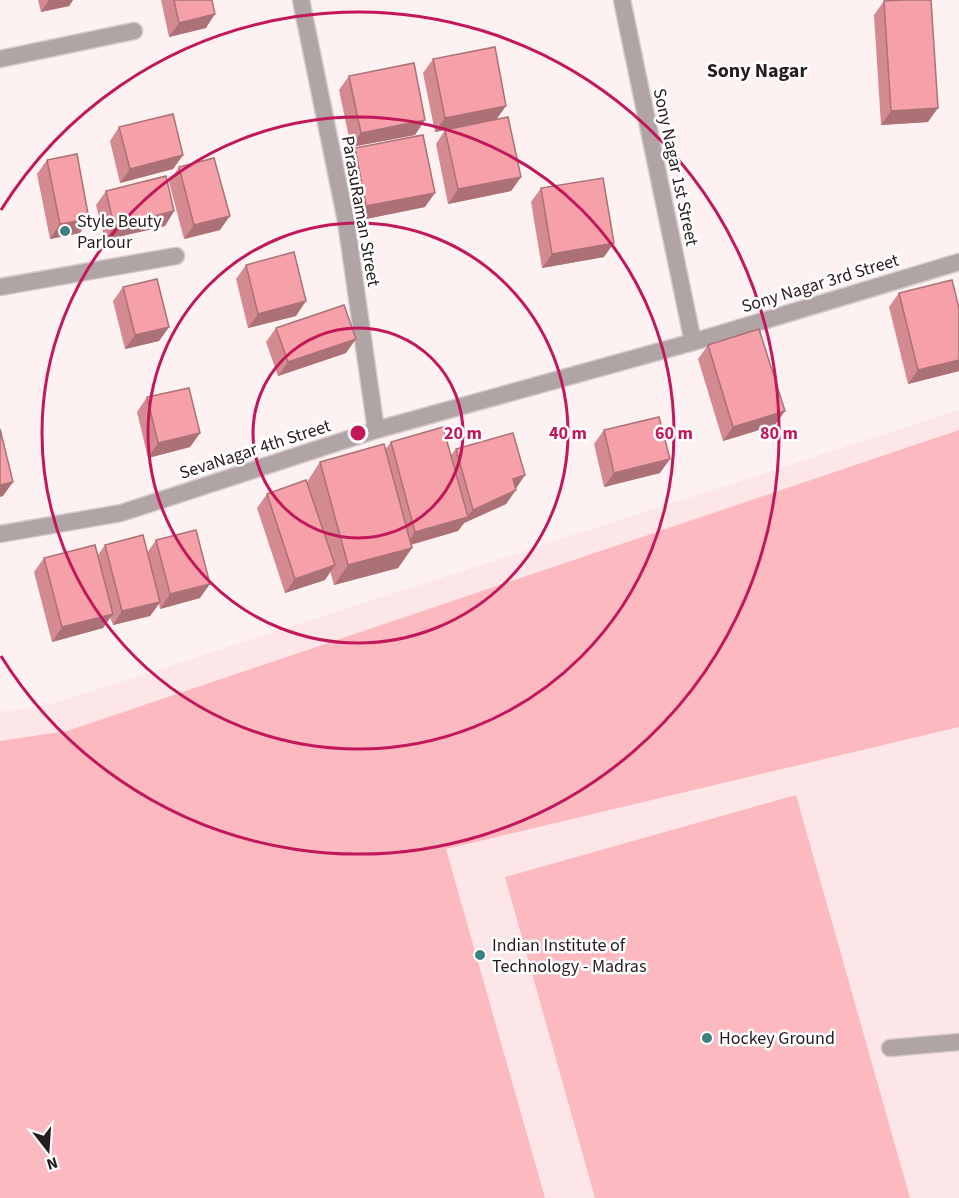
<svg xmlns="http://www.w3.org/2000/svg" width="959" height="1198" viewBox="0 0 959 1198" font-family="'Source Sans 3',sans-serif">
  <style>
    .built { fill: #fde6e8 }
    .green { fill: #fcb9bf }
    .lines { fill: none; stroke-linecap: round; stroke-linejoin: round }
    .service-casing { stroke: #d6cbcc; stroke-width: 19 }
    .minor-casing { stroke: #d6cbcc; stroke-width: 19 }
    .service { stroke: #b0a4a5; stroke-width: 16 }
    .minor { stroke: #b0a4a5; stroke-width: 16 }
    .wall { fill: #d48a91 }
    .shaded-wall { fill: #ac7176 }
    .building { fill: #f6a1a9; stroke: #ac7176; stroke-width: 1.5 }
    .ring { fill: none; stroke: #c2185b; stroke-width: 3 }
    .poi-dot { fill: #3a8281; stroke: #fff; stroke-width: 2 }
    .labels { text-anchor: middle; stroke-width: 5; stroke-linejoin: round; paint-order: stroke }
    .street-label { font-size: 18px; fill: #271c1d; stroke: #fff }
    .poi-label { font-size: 18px; fill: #271c1d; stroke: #fff; text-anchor: start }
    .neighbourhood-label { font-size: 20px; font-weight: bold; fill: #271c1d; stroke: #fff }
    .centre { fill: #c2185b; stroke: #fff; stroke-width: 3 }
    .ring-label { font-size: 18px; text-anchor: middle; font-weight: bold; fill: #c2185b; stroke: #fff; stroke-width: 5; stroke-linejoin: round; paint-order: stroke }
  </style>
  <rect width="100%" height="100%" fill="#fdf1f2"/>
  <path class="built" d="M959,410V1198H0V712L52,704Z"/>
  <g class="green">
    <path d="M959,430V727L446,849L545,1198H0V741L67,731Z"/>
    <path d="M796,795L910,1198H595L505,877Z"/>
  </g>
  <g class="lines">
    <defs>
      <path id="service" d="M890,1048L959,1042"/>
      <g id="minor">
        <path d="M301,0L346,221L376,430"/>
        <path d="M622,0L693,342"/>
        <path d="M0,59L134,31"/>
        <path d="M0,287L176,256"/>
        <path d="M0,534L121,513L376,430L693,342L959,262"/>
      </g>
    </defs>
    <use href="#service" class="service-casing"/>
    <use href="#minor" class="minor-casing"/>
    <use href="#service" class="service"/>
    <use href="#minor" class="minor"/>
  </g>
  <g class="wall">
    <path d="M38,0H73L69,6L41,12Z"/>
    <path d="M161,0H212L206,28L169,37Z"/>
    <path d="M884,1L928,122L881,125L874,15Z"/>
    <path d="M433,59L496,120L521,177L511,191L448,204L436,144L445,130L435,132L423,73Z"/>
    <path d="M349,76L415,135L351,147L339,90Z"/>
    <path d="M119,127L183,155L173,169L120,183L110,141Z"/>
    <path d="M355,148L425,207L356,221L345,162Z"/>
    <path d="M47,160L80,233L50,239L37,174Z"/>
    <path d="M179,167L220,230L184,239L169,182Z"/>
    <path d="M541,188L604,257L542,268L531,202Z"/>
    <path d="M106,191L174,211L165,226L105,240L96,205Z"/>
    <path d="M246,265L296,316L248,328L236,279Z"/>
    <path d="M123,287L169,327L159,341L125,349L113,301Z"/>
    <path d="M899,293L959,308V371L908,384L889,307Z"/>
    <path d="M276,328L346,353L278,376L266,342Z"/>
    <path d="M708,345L775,425L723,441L698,359Z"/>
    <path d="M147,397L200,433L190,447L148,458L137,412Z"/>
    <path d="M604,430L660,473L604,487L594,444Z"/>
    <path d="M391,442L451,455L456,449L516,489L506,504L464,523L458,531L411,545L412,548L398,568L334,585L330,571L325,580L285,593L257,508L267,494L307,482L320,462L385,450Z"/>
    <path d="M156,540L200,598L160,609L159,604L150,616L113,625L110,617L103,628L52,642L34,572L44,558L98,555L105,545L147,553Z"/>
  </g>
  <g class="shaded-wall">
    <path d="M49,0H73L69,6L41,12Z"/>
    <path d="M215,14L206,28L169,37L179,23Z"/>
    <path d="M506,106L496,120L435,132L445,118Z"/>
    <path d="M938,108L928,122L881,125L891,111Z"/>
    <path d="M425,120L415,135L351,147L361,133Z"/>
    <path d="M183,155L173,169L120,183L130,169Z"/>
    <path d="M521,177L511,191L448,204L458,189Z"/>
    <path d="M435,193L425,207L356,221L366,206Z"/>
    <path d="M174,211L165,226L105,240L114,226Z"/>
    <path d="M230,216L220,230L184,239L194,225Z"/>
    <path d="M89,219L80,233L50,239L60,224Z"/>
    <path d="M614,243L604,257L542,268L552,254Z"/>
    <path d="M306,301L296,316L248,328L258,314Z"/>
    <path d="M169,327L159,341L125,349L135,335Z"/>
    <path d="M356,339L346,353L278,376L288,362Z"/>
    <path d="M959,360V371L908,384L918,370Z"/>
    <path d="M785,411L775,425L723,441L733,427Z"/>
    <path d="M200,433L190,447L148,458L158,443Z"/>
    <path d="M670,459L660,473L604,487L614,473Z"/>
    <path d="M525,475L515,490L513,479Z"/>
    <path d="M13,482L3,496L0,497V485Z"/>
    <path d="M516,490L506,504L464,523L458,531L405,546L415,532L467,517L473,510Z"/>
    <path d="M412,548L398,568L334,585L348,565Z"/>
    <path d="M335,565L325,580L285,593L295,579Z"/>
    <path d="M210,584L200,598L160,609L170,594Z"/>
    <path d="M160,602L150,616L113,625L122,611Z"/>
    <path d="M113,614L103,628L52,642L62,627Z"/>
  </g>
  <g class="building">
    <path d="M174,0H212L215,14L179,23Z"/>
    <path d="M905,0H931L938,108L891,111L884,1Z"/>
    <path d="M495,47L506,106L445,118L433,59Z"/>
    <path d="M414,63L425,120L361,133L349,76Z"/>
    <path d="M173,114L183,155L130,169L119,127Z"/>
    <path d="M508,117L521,177L458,189L445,130Z"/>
    <path d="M423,135L435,193L366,206L355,148Z"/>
    <path d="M77,154L89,219L60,224L47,160Z"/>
    <path d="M214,158L230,216L194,225L179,167Z"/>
    <path d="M166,176L174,211L114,226L106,191Z"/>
    <path d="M603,178L614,243L552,254L541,188Z"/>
    <path d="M294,252L306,301L258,314L246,265Z"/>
    <path d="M157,279L169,327L135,335L123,287Z"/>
    <path d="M952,280L959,308V360L918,370L899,293Z"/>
    <path d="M344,305L356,339L288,362L276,328Z"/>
    <path d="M759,329L785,411L733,427L708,345Z"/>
    <path d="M189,388L200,433L158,443L147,397Z"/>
    <path d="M659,417L670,459L614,473L604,430Z"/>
    <path d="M443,427L468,517L415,532L391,442Z"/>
    <path d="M0,429L13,482L0,485Z"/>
    <path d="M513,433L525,475L513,479L516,490L473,510L456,449Z"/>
    <path d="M384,444L412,548L348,565L320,462Z"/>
    <path d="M306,480L335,565L295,579L267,494Z"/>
    <path d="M196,530L210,584L170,594L156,540Z"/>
    <path d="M143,535L160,602L122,611L105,545Z"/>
    <path d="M95,545L113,614L62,627L44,558Z"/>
  </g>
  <g class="ring">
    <circle cx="358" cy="433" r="105"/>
    <circle cx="358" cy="433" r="210"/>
    <circle cx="358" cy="433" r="316"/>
    <path d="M1 210A421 421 0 1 1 1 656"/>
  </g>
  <g class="poi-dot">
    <circle cx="65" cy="231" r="6"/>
    <circle cx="480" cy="955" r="6"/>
    <circle cx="707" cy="1038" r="6"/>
  </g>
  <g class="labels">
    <g class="street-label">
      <text transform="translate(676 167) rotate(78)" y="6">Sony Nagar 1st Street</text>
      <text transform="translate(361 211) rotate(80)" y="6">ParasuRaman Street</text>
      <text transform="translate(820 283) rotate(-17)" y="6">Sony Nagar 3rd Street</text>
      <text transform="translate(255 449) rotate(-18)" y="6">SevaNagar 4th Street</text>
    </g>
    <g class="poi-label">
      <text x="77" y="227">Style Beuty<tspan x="77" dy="21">Parlour</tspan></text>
      <text x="492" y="951">Indian Institute of<tspan x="492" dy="21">Technology - Madras</tspan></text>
      <text x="719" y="1044">Hockey Ground</text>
    </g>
    <g class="neighbourhood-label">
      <text x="757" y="77">Sony Nagar</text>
    </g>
  </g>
  <circle cx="358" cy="433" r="9" class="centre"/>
  <g class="ring-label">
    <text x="463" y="439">20 m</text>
    <text x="568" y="439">40 m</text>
    <text x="674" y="439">60 m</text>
    <text x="779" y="439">80 m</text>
  </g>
  <g transform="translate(48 1150) rotate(163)" stroke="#ffffff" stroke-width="4.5" paint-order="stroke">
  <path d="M0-4.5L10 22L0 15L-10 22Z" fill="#271c1d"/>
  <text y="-9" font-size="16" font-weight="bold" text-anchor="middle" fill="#271c1d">N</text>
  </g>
</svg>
